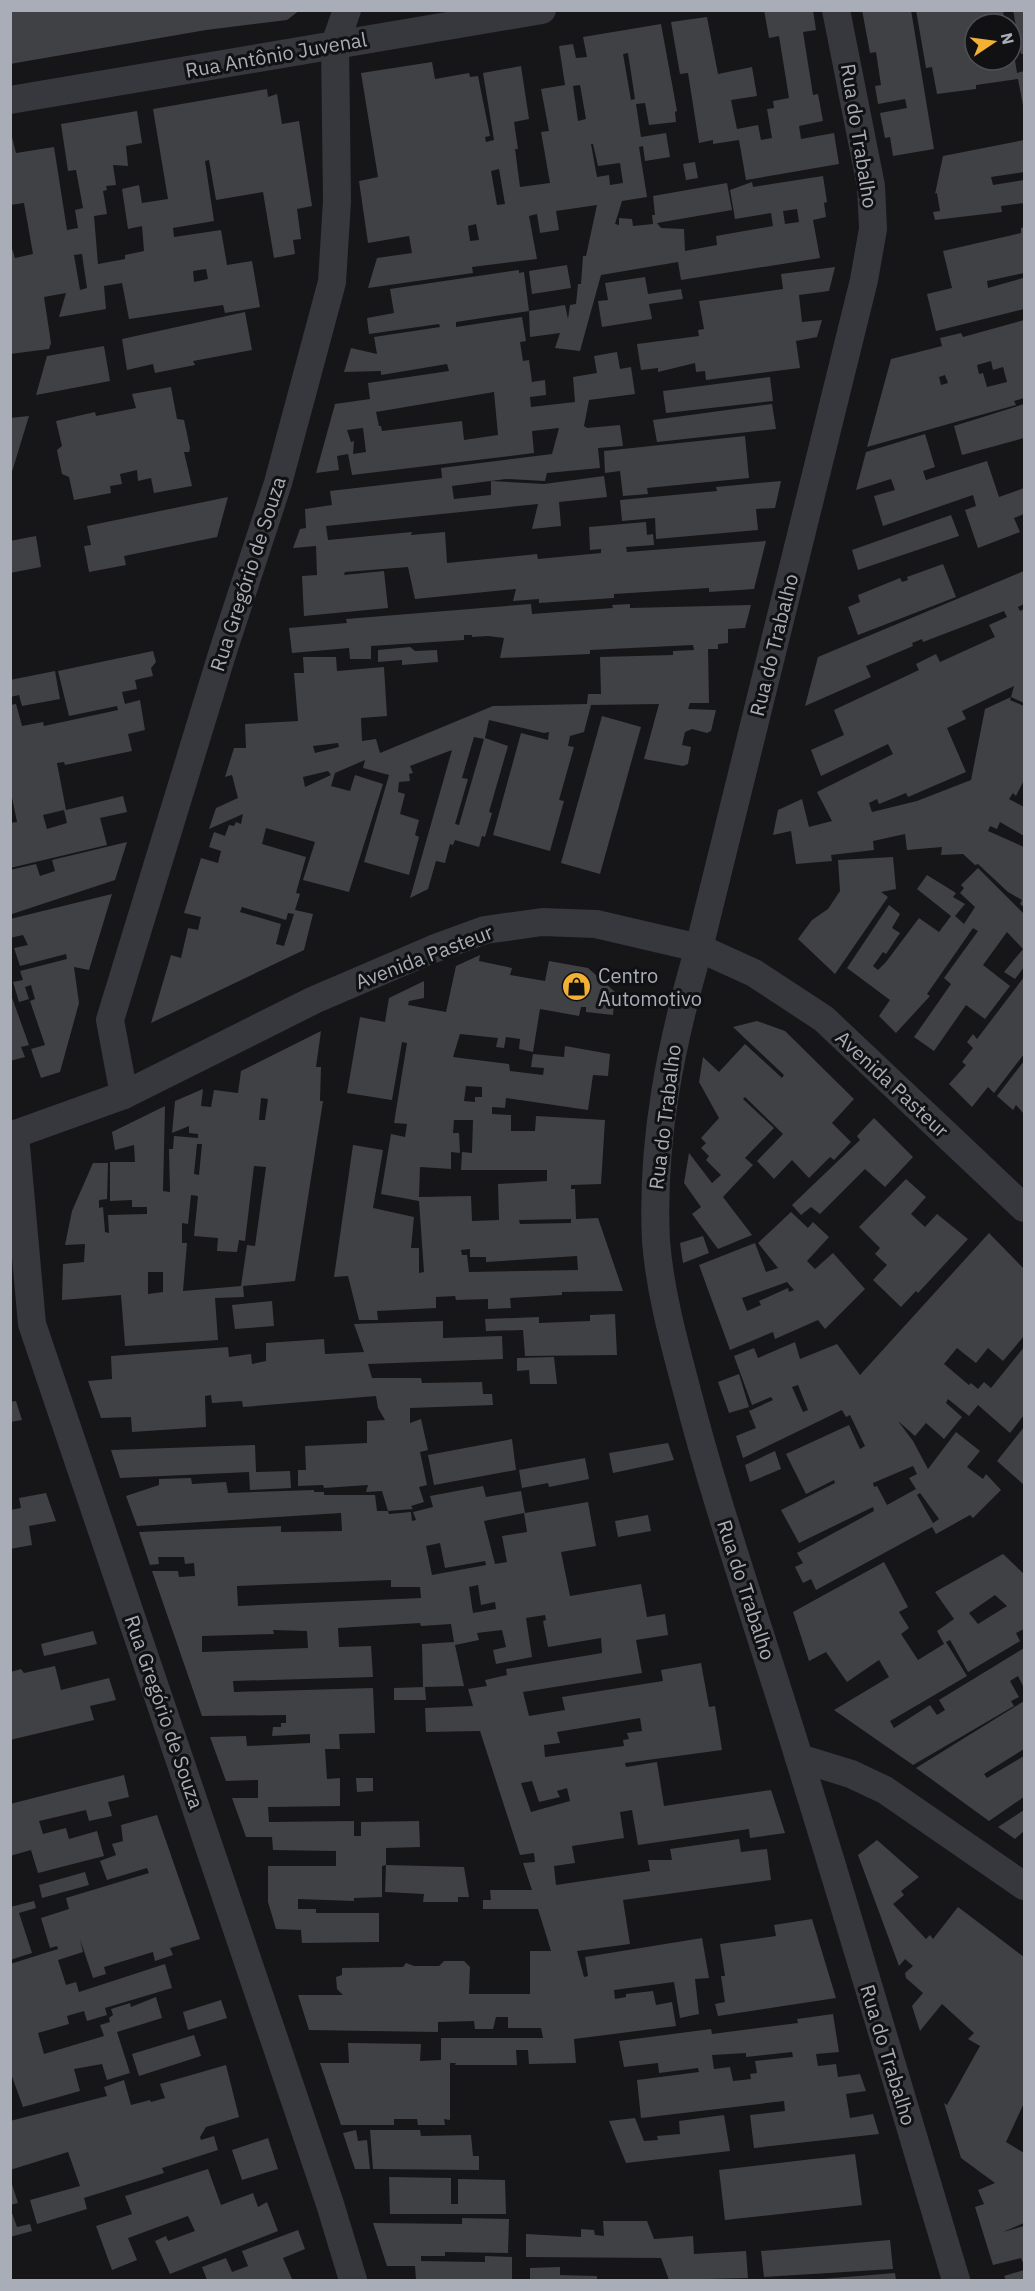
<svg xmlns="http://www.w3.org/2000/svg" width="1035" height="2291" viewBox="0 0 1035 2291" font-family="'IBM Plex Sans',sans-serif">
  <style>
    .building { fill: #404145; fill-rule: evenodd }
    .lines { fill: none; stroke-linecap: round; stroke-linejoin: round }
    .street { stroke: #37383d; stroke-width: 28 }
    .labels { text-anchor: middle; stroke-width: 6; stroke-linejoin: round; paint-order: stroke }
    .street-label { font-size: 20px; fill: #a8adb8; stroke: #111113 }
    .poi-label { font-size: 20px; fill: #a8adb8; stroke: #111113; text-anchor: start }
  </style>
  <rect width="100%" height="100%" fill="#161618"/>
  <g class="building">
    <path d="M10,10H300L287,20L206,30L10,64Z"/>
    <path d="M764,10H813L816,30L803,32L813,95L818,94L823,121L799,126L801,139L834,133L839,164L746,180L739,140L713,144V140L699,143L688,73L680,74L671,22L707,17L718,74L752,67L757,96L731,100L737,129L758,125L761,140L772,138L767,109L774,108L773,101L789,98L779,36L769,38Z"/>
    <path d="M862,10H911L934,149L893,156L890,137L885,138L880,113L907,108L905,99L878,104L875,86L881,85L876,52L870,53Z"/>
    <path d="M916,10H1003L1005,24H975V60H988L989,63L1015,60L1017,73L1024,71V111L1018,79L976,85V89L937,94L932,67L926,68Z"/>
    <path d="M1013,10H1024V54H1021Z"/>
    <path d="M661,24L677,111L675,112L676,122L649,125L645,103L636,104L641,137L666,133L670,157L645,161L643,146L639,147L647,197L622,201L615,224L619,225V218L632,219L633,226L653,224L652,215H655L653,196L727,183L732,210L657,223L661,228L684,229L685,251L717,245L716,236L773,226L771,213L735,219L730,190L752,182L753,187L823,176L827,202L824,203L826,217L813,220L820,258L681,280L678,262L601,275L580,351L555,348L560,333L530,337L529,311L456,322V327L522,317L526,341L520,342L523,361L529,360L532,382L545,380L546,395L530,397L531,407L575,402L573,377L597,373L594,356L617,352L620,369L631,367L635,394L589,400L584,426L587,428L620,425L623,446L598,448L600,468L547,473L545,481L506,479L452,486L454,499L491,495V481L544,484L604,476L607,497L559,502L561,526L532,529L538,504L326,526L328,540L412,532L411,535L445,532L447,563L537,554L538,559L601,553V549L590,550L589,527L646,522L647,535L653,534L654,545L626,547L627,552L766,541L754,589L709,592V588L614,594V598L539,603V599L513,601L516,589L415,599L408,567L345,572L344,575L384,571L388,608L304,616L302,576L317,575L316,546L293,548L300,529L306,528L305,509L332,505L330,491L442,478L441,468L552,454L559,428L532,431L534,453L352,475L348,454L337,456L339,470L316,473L335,404L370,399L368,383L449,371L447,364L381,375V371L344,372L351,348L377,354L374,337L440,327L439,324L369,334L367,318L394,313L390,289L519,270V273L524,272L529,311L565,305L568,319L570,305L576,304L578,284H581L583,256H586L597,205L556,211L559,230L540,233L537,214L529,216L537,259L472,267L473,273L368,288L377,258L412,253L409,236L368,243L359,181L378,177L361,73L432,62L435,79L469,73L470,77L478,76L490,136L485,137L486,142L494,140L483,73L521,66L529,119L514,122L518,149H515L520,187L550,183L541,132L549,131L541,89L565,85L559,46L573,44L576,58L587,57L583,37ZM628,53L635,99L631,100L623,54ZM580,85L586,119L578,121L573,86ZM591,144H593L598,166L620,163L623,183L610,185L609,175L597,177ZM499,169L505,204L497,205L491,171ZM797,209L799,222L785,224L783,211ZM476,224L479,240L470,241L468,226ZM494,392L498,435L464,440L462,421L382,431L381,426H379L376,412ZM363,428L366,452L353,454L354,441L351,442L347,430Z"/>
    <path d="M267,89L268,97L277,94L282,124L299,121L312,206L297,209L301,239L293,240L295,254L274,258L263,192L216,200L209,160L205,161L214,221L173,228L174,237L221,230L227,265L252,261L260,307L225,313L223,305L129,319L122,283L104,286L106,309L59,317L66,293L44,297L51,343L49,349L10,354V242L15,258L33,254L24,203L10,205V129L16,153L54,147L67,230L78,228L75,210L83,208L76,170L68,171L61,124L137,111L142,143L126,146L128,166L113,165L116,185L106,186L107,190L103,191L107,214L94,216L98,264L125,259V255L144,251L142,226L128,229L122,189L139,185L142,203L168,199L153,109ZM82,254L87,288L80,290L74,255ZM206,269L208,279L194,282L193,271Z"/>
    <path d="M1024,140V172L991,177L993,185L1024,180V203L1001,206L1002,212L935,220L933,212L940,211L937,193L935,194L943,156Z"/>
    <path d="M695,162L698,178L686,180L683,164Z"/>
    <path d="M1024,227V273L987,281L988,288L1023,278L1024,309L936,331L927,294L952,288L943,251L1021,233V228Z"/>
    <path d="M567,265L571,288L532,294L529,271Z"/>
    <path d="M835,267L829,291L799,295L802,322L822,320L817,337L796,341L800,368L706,380L705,371L696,372L695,363L658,372V368L641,370L637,344L699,336L698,330L704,329L699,301L783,289L781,274Z"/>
    <path d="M645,277L648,294L681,289L683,299L649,304L652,319L602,327L598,301L608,300L605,283Z"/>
    <path d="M245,312L252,350L193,361L195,365L155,373L153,364L127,370L122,339Z"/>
    <path d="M1024,320V398L1014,401L1016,405L867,447L891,359L942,346L940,338L961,333L963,337ZM991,361L993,370L1003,367L1007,382L987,387L983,373L979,374L977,365ZM945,375L948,383L941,385L939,377Z"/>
    <path d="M104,346L110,381L36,395L47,356Z"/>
    <path d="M770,377L773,401L666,413L663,391Z"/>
    <path d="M171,387L177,419L184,420L190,448L189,452H184L192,486L154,493L151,478L138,481L137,470L120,474L122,484L110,486L111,493L74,500L69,477L62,474L57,450L62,446L56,421L95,412L96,416L136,408L132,394Z"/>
    <path d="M772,404L776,429L657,442L653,420Z"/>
    <path d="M1024,404V438L962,455L954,426Z"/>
    <path d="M29,416L11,475H10V418Z"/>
    <path d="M925,434L935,467L923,471L926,480L987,461L999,497L1024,488V514L1014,518L1020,532L978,548L965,510L976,506L973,495L883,526L874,496L895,490L891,479L856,490L866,452Z"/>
    <path d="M745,436L749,478L647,488L648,494L623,496L620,471L605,473L604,451Z"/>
    <path d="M781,481L775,508L756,509L758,530L656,539L655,518L622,521L620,500L717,491L716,487Z"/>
    <path d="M228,497L217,537L124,556L126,565L89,572L84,546L91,545L87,526Z"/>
    <path d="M951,515L959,536L858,570L852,550Z"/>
    <path d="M36,536L41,567L10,573V541Z"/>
    <path d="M943,564L956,597L858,635L848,607L860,602L858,595L900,578L902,582L908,580L907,577Z"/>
    <path d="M1024,571V604L1018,607L1020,611L1024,609V703L1011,697L1014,686L962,711L966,719L947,728L966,772L908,797L906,793L879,804L877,799L869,803L872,812L917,801L971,780L985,709L1011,697L1010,700L1024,706V780L1016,796L1013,793L1009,799L1024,807V836L1000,822L997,829L990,826L988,831L1024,847V907L1020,904L1022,900L1008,892L978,864L975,865L963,854L941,855L942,847L907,850L905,834L873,841L874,850L831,855L832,861L796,864L791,831L773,835L778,810L802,799L809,827L832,821L817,792L893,754L888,744L821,776L811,750L844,735L834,710L919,670L916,664L936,654L940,662L995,637L989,625L1007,617L1004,611L923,642L922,639L912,643L913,646L866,666L871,677L805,706L818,657Z"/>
    <path d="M531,604L532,614L613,608L612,605L630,604V608L751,605L745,628L728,629V643L718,644V649H708L709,703H690L688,709L716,710L711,731L707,733L692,729L685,732L682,745L691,747L688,764L683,766L644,759L659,704L591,705L584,732L570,736L568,746L574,747L559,800L564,801L550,851L493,835L521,733L548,740L549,732L544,733L489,720L485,738L508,746L489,812L492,813L485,837L482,836L479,847L455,840L453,845L450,844L445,863L436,861L428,889L410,898L452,750L410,766L413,773L409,774L410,781L399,782L398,792L405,794L400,814L419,820L415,835L419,837L409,875L364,862L389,775L363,768L365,760L335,773L331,786L350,791L355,775L383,784L349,892L303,880L315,842L266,828L262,844L306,857L296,893L300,894L295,910L313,914L304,950L151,1023L171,955L181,958L188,928L198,930L201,917L184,913L201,858L218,863L221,851L209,847L214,832L225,836L229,825L234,826L236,822L241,824L243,814L209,829L216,808L238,798L232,775L225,777L234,748H246L245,724L298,721L294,673H304L303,657H336L337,671L384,667L387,716L361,718L362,741L376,739L380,753L493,706L587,704L588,694H601L600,657L673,655V651L694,650L693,645L590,650V654L500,658L504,638L488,636L472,637V635H464V640L371,646V659H350L349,648L292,653L289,628L347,623L346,619ZM474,737L484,739L459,825L455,824L468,779L462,778ZM338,743L339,747L315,753L313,746ZM328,771L331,775L305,787L303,777ZM242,907L286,920L288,913L294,914L284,946L276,944L281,924L240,912Z"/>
    <path d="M410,647L415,651L437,650L438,662L402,665V660L378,662V650Z"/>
    <path d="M153,651L156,662L151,668L153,676L135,680L137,689L122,692L125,704L140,700L145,730L128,734L132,751L65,765L64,762L57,763L66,810L123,796L127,812L100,818L107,845L10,868V823L17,822L10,788V705L16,704L22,726L43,722L44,726L118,710L117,706L69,716L58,671ZM64,810L67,823L47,829L43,815Z"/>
    <path d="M55,671L60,699L22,706L19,695L10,697V680Z"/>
    <path d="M602,716L641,727L600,874L561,863Z"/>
    <path d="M127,842L115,880L12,914L10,870L36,864L40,876L55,871L52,860Z"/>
    <path d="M893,857L896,889L881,892L888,897L835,974L798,939L812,920L828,909L840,891L838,860Z"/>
    <path d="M978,868L1024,914V967L1015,979L1004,972L1023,949L1007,932L983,965L1010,986L985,1019L966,1005L934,1051L914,1037L951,984L944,978L978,931L973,928L927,994L930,996L896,1033L879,1016L890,1000L847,968L889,905L900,914L892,928L900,933L886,954L883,952L873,966L878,970L886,962L919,918L939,932L951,916L917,889L927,875L956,893L953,897L965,904L955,916L964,924L975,907L960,893L964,888L961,885Z"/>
    <path d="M112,894L89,970L74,967L79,1003L60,1072L41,1078L31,1049L45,1045L30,1001L35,999L31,985L25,987L29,999L19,1002L13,982L23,980L20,971L67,959L66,954L20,966L14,948L28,945L23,935L10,938V919Z"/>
    <path d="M480,955L479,961L512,968L510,975L545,981L549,961L588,968L615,992L613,1015L586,1012V1007H581L579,1016L540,1009L533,1052L519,1049L520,1039L506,1037L504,1048L496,1047L498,1038L460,1034L453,1057L509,1064L510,1071L543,1075L544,1068L531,1067L533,1054L564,1057L565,1046L610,1054L608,1076L593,1075L588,1110L506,1098L505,1108L492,1107V1114L511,1115V1131H535L536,1116L605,1120L601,1184L571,1185V1189H575L576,1219L598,1218L623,1291L562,1292V1295L510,1298L511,1308L488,1309V1299L456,1300L455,1296L436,1297V1308L377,1311L378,1320H359L348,1276L334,1277L353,1145L383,1150L373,1208L414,1217L411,1248H419V1273L424,1272L419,1201L381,1194L391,1134L405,1137L407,1124L394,1123L407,1043L402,1042L392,1100L347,1093L360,1017L385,1022L389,998L424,981V998L409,1001L408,1005L446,1012L456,966ZM466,1086L482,1087V1097H475V1102L464,1101ZM454,1120H473L472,1153L462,1152L461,1170H547V1181L498,1184L499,1220L472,1221L471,1196L419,1197L420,1167L451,1169V1152L460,1153L459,1133H453ZM571,1219V1223L520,1224L519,1220ZM470,1249V1257H486V1262L577,1256L578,1270L469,1272L467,1255H462L461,1250Z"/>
    <path d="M1024,977V1054L994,1093L988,1087L972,1107L949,1084L966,1065L962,1062L973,1048L967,1042L973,1034L977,1039Z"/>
    <path d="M10,992L29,1045L21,1047L25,1057L10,1061Z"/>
    <path d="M757,1021L785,1031L854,1099L832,1123L851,1142L834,1160L830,1157L809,1178L792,1160L774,1179L757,1161L783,1134L745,1097L743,1099L774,1128L745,1158L753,1165L723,1197L752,1235L718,1249L692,1214L701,1207L684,1183L689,1153L712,1183L721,1175L706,1160L709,1156L701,1148L706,1143L701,1138L719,1118L699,1082L703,1057L719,1072L745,1044L782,1078L784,1075L733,1027Z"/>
    <path d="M321,1031L316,1067H321L320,1101H323L295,1281L243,1286L244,1297L215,1298L218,1340L125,1346L121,1295L62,1300L63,1264L84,1262L85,1244L65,1245L72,1211L93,1163H108L107,1199L99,1200V1208L103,1207L105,1232L109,1233L108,1215L147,1214V1207H132V1200L110,1201V1162H135L134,1145L115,1150L112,1132L165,1106L163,1191L170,1192L169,1149H173L174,1136L198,1138V1134L189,1133V1126L172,1133L175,1101L203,1089L201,1106L211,1107L214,1090L238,1093L241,1071ZM261,1098L268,1099L265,1120H259ZM197,1144H202L199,1175L194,1174ZM254,1166L266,1167L255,1246L247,1245L241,1286L183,1291L187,1243H182V1223L188,1224L191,1195L198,1196L194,1236L218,1238L217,1251L237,1252L239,1240L245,1241ZM148,1272H163V1292L148,1294Z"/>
    <path d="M1024,1061V1114L1016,1105L1013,1110L997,1096Z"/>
    <path d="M874,1118L913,1157L885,1187L865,1169L820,1214L811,1207L801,1215L792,1205L860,1140L857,1136Z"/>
    <path d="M906,1179L926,1197L911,1214L925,1227L937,1214L968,1239L918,1293L916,1291L901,1307L873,1280L887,1265L875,1254L880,1248L859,1227Z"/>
    <path d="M791,1212L808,1228L813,1222L829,1237L807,1261L815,1269L833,1253L865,1289L825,1329L818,1320L775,1339L773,1332L730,1350L699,1265L755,1243L766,1272L778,1268L758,1243ZM787,1282L794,1290L789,1292L788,1288L759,1301L761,1305L747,1311L742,1298Z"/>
    <path d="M989,1233L1024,1269V1336L1003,1361L988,1348L976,1363L957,1348L944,1364L969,1385L971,1383L978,1389L984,1382L991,1388L1024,1347V1415L1010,1433L978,1405L969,1416L948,1399L946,1403L962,1417L944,1439L926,1423L915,1436L898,1421L913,1441L928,1469L956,1432L980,1451L967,1467L983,1479L986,1474L1001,1490L973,1518L970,1515L936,1534L932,1527L816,1590L811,1579L803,1583L795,1567L803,1563L797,1553L874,1511L873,1507L799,1543L781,1510L835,1483L834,1480L806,1494L786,1454L849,1425L860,1449L865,1446L850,1415L846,1417L842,1410L743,1458L736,1436L756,1428L749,1411L773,1400L771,1397L752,1405L734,1356L754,1348L758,1358L795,1342L800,1359L837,1344L860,1375ZM798,1385L808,1410L803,1412L792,1387ZM913,1466L917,1474L909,1478L916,1489L887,1505L877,1486L874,1487L873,1483ZM920,1493L939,1519L933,1523L917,1495Z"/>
    <path d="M703,1236L709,1253L683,1263L680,1243Z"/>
    <path d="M272,1301L274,1326L235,1329L232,1305Z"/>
    <path d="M615,1314L617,1355L525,1356L523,1330L486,1331L485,1319L539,1317V1323L590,1321V1315Z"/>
    <path d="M443,1321V1338L502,1336L503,1359L368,1364L372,1378H421L422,1383L482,1382L483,1394H492L493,1405L410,1408V1423L421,1419L428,1450L420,1452L427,1485L419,1487L424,1502L411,1506L413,1509L388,1511L382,1491L366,1492L368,1485L324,1488L323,1485L298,1486V1470H306L305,1446L367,1443V1421L385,1420L378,1408L376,1396L243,1407L242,1401L212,1403L211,1395L205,1396L206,1427L132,1432L131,1417L101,1418L88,1381L112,1379L111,1356L228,1347L229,1357L251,1354L252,1364L266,1361V1343L324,1339L325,1354L364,1352L354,1324Z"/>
    <path d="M554,1357L557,1384H530L529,1370L517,1371V1358Z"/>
    <path d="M739,1374L749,1407L729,1413L718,1382Z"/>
    <path d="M16,1401L22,1420L10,1422V1402Z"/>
    <path d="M1024,1427V1485L997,1461Z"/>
    <path d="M512,1439L516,1470L434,1485L428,1455Z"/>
    <path d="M668,1443L674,1460L613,1473L609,1453Z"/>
    <path d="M255,1445L256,1472L290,1471L291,1488L250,1490L249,1472L120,1478L111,1450Z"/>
    <path d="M775,1451L781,1469L750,1482L745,1465Z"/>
    <path d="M585,1458L589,1479L549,1487L548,1483L522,1488L519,1470Z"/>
    <path d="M191,1478L192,1484L226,1482L228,1493L314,1490V1492H324V1495H375L377,1511H388L389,1514L411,1512L412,1521L416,1520L413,1512L433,1507L430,1496L483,1486L486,1497L521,1491L525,1513L588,1502L596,1546L561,1552L570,1596L641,1584L647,1617L665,1614L668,1635L636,1640L642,1673L523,1692L529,1716L565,1710L562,1697L663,1681L661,1670L701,1663L709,1707L715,1706L722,1750L625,1763L626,1767L657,1762L664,1806L771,1790L785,1833L750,1838L749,1829L638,1845L632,1810L620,1812L624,1838L572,1846L575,1863L554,1866L556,1885L650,1871L648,1860H672L670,1849L739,1839L741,1852L767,1849L771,1880L623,1900L630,1944L577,1951L584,1977L588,1976L585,1957L702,1938L709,1978L695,1979L699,2014L680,2018L674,1982L614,1990L615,1999L626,1997V1994L653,1991L656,2005L672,2002L676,2026L574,2039L576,2063L529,2064L528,2050H516L517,2065H455L456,2063H450V2120L444,2119L445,2125H418L417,2119H394V2125H341L320,2063H349L348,2043L421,2044L420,2061L441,2060V2038H543L541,2028H508V2017H496L493,2029H475L474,2021L438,2022V2032L309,2030L298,1995H343L337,1989L336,1977L342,1975V1968L403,1967L406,1963L414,1966H439L444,1961H464L470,1967L469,1994H530V1951H551L538,1909H483V1900H491L490,1890H532L523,1863L535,1862L534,1853L520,1855L480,1731L426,1732L425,1708L473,1706L468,1689L487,1686L485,1680L507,1675L506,1669L602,1653L601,1638L548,1647L543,1621L546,1620L545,1615L526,1618L532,1657L496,1664L493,1650L506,1647L502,1630L477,1633L479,1640L455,1645L464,1686L423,1687L422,1644L454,1642L451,1624L421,1626L420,1623L338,1628L339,1647L371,1646L373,1677L233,1681L234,1692L373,1688L375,1733L339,1734L340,1749H325L327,1779L340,1778V1806L268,1807L269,1822L354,1821V1836H361V1822L419,1821L420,1847L386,1848V1865L464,1867L469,1897H458V1902H423L424,1894L385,1892L386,1865L382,1866V1897L354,1898V1901L298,1899V1909H316V1913H379V1942L302,1943L301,1930L276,1929L268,1902V1866H336V1851L273,1850L272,1837H246L232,1798H258V1780L226,1781L210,1737L246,1736L247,1746L310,1743V1734L272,1736L273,1727H281V1723H286V1715L202,1716L152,1571H178L179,1577L195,1576L194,1563L185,1564L184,1557H158L159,1564L150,1565L139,1532L281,1526V1532L342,1531L341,1513L137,1526L126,1496L159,1485V1479ZM524,1513L527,1532L502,1536L507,1562L495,1564L484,1521ZM440,1543L445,1568L485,1561L486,1565L432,1575L426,1546ZM391,1580V1587H420L421,1598L238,1606L237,1586ZM478,1585L481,1605L495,1602L496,1609L473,1613L469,1587ZM273,1630L307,1631L308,1648L202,1652V1636L274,1634ZM640,1718L642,1731L627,1733L629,1739L623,1740L624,1746L545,1757L544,1745L560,1743L557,1732ZM532,1781L539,1802L560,1797L557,1791L567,1788L570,1801L531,1812L521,1783Z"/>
    <path d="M46,1493L56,1521L29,1526L32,1545L10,1549V1510L21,1508L19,1498Z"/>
    <path d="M648,1515L651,1531L618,1537L615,1521Z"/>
    <path d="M1003,1554L1024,1574V1629L1016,1633L1020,1641L968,1672L950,1640L946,1642L967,1676L890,1721L894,1728L930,1705L937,1715L945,1710L939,1700L1024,1648V1688L1018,1676L1010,1681L1019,1697L1011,1701L1014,1706L913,1765L834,1710L889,1677L879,1660L847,1682L826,1652L809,1661L793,1612L884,1562L908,1607L899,1612L909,1628L901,1634L918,1660L944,1644L937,1631L954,1619L935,1592ZM995,1595L1007,1606L978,1624L969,1613Z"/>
    <path d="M93,1631L97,1644L44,1656L41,1644Z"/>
    <path d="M55,1666L61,1690L109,1678L116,1700L90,1706L94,1720L10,1740V1672L21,1669L24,1673Z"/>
    <path d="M425,1687L426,1700H394V1688Z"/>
    <path d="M1024,1701V1749L984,1774L987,1778L1024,1756V1797L989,1821L916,1768Z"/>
    <path d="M124,1775L129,1797L108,1802L112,1816L89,1821L86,1810L39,1821L43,1834L66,1828L69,1839L97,1831L104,1856L38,1873L31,1850L10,1856V1804Z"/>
    <path d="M356,1778H373V1791L357,1792Z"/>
    <path d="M1024,1810V1831L1015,1839L998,1827Z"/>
    <path d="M157,1815L200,1939L170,1948L173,1955L155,1961L153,1952L104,1967L106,1974L93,1978L80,1939L83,1952L58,1960L66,1985L76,1982L79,1992L165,1964L172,1988L105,2008L107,2015L87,2021L84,2011L67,2016L69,2024L38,2033L44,2054L104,2036L100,2025L110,2022L109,2018L113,2015L111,2009L130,2003L131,2007L156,1997L162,2018L117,2032L130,2073L107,2080L102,2064L74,2069L80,2091L23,2107L10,2071V1964L58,1949L57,1946L50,1948L41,1918L69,1909L66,1898L149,1873L147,1868L107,1880L100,1861L116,1855L112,1844L123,1841L121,1825Z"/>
    <path d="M877,1840L919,1877L901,1891L904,1895L893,1904L926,1939L930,1935L933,1939L958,1907L1024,1957V2103L1006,2142L1024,2153V2223L1003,2232L1024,2226V2266L1021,2258L993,2265L975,2207L984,2204L978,2190L995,2183L961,2158L944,2103L947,2105L980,2046L968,2039L974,2033L942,2004L920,2031L912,2006L923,1993L906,1978L905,1973L913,1966L905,1959L899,1966L858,1855Z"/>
    <path d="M85,1872L89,1885L42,1898L39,1885Z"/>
    <path d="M34,1901L36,1908L19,1913L32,1953L10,1960V1907Z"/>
    <path d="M812,1919L836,1998L718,2016L715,2004L725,2002L721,1976H725L720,1944L776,1936L774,1925Z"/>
    <path d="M221,2000L227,2018L188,2030L183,2012Z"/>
    <path d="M833,2014L839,2052L816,2054L818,2066L836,2064L838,2077L860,2074L866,2091L846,2094L850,2118L873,2114L879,2134L754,2148L750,2115L785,2111L784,2101L641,2118L637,2080L699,2072L698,2068L659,2073L658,2063L624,2067L619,2041L711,2029L712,2034L798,2023L797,2019ZM792,2052L793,2057L755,2061L757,2073L750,2074L751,2079L733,2081L730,2067L714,2069L712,2055L746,2053V2057Z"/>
    <path d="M194,2035L201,2056L139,2076L132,2054Z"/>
    <path d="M226,2065L239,2117L206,2127L200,2137L201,2140L214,2136L218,2150L162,2168L164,2173L87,2197L84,2198L87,2209L37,2224L30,2200L80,2186L68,2152L10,2170V2121L107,2096L104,2087L124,2080L131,2105L150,2100L151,2102L165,2098L160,2084Z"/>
    <path d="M724,2115L730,2151L626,2163L609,2121L635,2118L644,2141L658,2140L657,2136L680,2134L679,2121Z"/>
    <path d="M356,2130L358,2141L367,2140L370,2169H355L343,2133Z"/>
    <path d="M370,2130H420L421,2136L471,2135L473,2156H479V2170L373,2169Z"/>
    <path d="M268,2138L278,2169L242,2180L232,2150Z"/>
    <path d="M855,2154L862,2205L725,2220L719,2170Z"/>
    <path d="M208,2169L221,2205L253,2193L258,2207L267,2202L278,2231L170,2274L155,2241L166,2236L168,2241L195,2231L188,2216L128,2238L137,2260L112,2270L96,2226L132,2214L125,2196Z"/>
    <path d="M389,2177L451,2178V2204H458V2179L505,2180L506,2214H390Z"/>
    <path d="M10,2178L18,2203L10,2205Z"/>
    <path d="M10,2207L17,2227L30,2224L32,2231L10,2237Z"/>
    <path d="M462,2218L509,2219L508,2253L445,2252V2256H421V2261L485,2262V2256L512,2257V2280H416L415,2266H387L373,2223L462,2224Z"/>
    <path d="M603,2221H647L654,2239L693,2236L694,2254L746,2251L748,2278L669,2280L661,2258L526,2257V2234L581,2237V2229L594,2230L595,2235L604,2236Z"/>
    <path d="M298,2230L305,2249L283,2258L292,2279L207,2280L202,2267L226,2258L232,2272L248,2266L242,2251Z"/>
    <path d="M890,2240L893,2269L764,2277L761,2251Z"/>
    <path d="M560,2267V2275L597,2276V2280H530V2268Z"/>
    <path d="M1024,2270V2280H1006L1004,2276Z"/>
    <path d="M895,2273L896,2280H822V2279Z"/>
  </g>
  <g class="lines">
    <g class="street">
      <path d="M836,10L871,186L873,229L864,280L699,948C671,1043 651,1141 656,1241C660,1292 674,1342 687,1391C711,1485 742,1577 771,1669C836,1872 895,2077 956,2280"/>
      <path d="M10,100L542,10"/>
      <path d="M124,1095L110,1020L223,651L278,483L332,282L337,201L335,44L347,10"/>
      <path d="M15,1135L32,1324L330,2204L353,2280"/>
      <path d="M10,1136L124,1095L314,1000L433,949L485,930L542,922L596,924L699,948L754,973L824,1019L1024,1208"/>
      <path d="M799,1758L851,1774L885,1790L1024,1886"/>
    </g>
  </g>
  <defs>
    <symbol id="shop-disc" viewBox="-11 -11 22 22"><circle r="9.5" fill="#f2b134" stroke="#111113"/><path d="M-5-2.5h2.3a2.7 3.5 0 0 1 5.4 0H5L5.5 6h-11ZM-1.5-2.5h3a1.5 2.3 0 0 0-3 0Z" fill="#111"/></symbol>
  </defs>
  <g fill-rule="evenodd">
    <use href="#shop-disc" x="560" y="970" width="33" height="33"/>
  </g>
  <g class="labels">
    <g class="street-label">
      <text transform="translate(276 55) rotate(-10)" y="7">Rua Antônio Juvenal</text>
      <text transform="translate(859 136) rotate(81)" y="7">Rua do Trabalho</text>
      <text transform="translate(248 574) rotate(-72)" y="7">Rua Gregório de Souza</text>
      <text transform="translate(774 645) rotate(-76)" y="7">Rua do Trabalho</text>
      <text transform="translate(424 957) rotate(-21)" y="7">Avenida Pasteur</text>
      <text transform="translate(892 1084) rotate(43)" y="7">Avenida Pasteur</text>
      <text transform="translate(665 1117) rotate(-83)" y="7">Rua do Trabalho</text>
      <text transform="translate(746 1590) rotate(72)" y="7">Rua do Trabalho</text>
      <text transform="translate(164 1712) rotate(71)" y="7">Rua Gregório de Souza</text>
      <text transform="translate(888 2055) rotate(73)" y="7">Rua do Trabalho</text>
    </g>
    <g class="poi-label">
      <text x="598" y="983">Centro<tspan x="598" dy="23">Automotivo</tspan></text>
    </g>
  </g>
  <rect width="1035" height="2291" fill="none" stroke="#a8adb8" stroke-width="24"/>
  <g transform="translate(993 42) rotate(77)"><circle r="28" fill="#111113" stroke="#4d4f55" stroke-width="1.5"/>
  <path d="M0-4.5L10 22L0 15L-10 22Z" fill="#f2b134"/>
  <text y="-9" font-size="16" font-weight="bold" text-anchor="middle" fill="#a8adb8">N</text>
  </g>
</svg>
